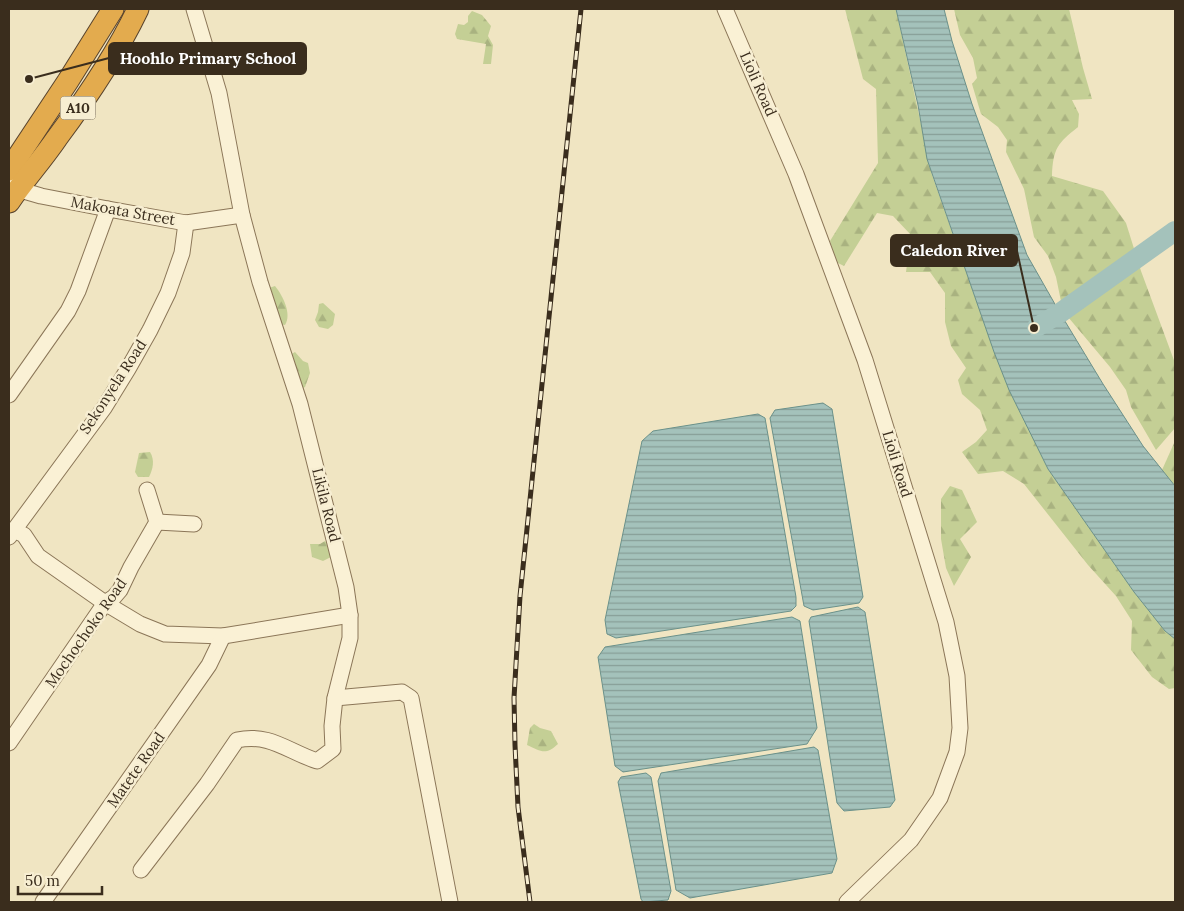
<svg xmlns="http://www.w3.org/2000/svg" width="1184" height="911" viewBox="0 0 1184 911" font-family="Lora,serif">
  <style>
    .forest { fill: url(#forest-firs) }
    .water { fill: url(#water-rules); stroke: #6b918a }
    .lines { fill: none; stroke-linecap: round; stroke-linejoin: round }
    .river { stroke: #a4c2bb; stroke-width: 20 }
    .minor-casing { stroke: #8b7658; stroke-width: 17 }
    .highway-casing { stroke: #58432d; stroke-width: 23 }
    .minor { stroke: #faf1d5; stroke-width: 15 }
    .highway { stroke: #e3ab4e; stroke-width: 21 }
    .rail-casing { stroke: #3a2d1d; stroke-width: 5 }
    .rail { stroke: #f7eed2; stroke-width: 3; stroke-dasharray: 9; stroke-linecap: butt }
    .labels { text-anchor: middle; stroke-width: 5; stroke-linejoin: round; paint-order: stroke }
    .shield { fill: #f7eed2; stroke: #736753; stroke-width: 1 }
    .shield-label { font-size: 14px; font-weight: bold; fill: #3a2d1d }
    .street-label { font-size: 15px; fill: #3a2d1d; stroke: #f7eed2 }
    .leader { fill: none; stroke: #3a2d1d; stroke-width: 2 }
    .callout-dot { fill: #3a2d1d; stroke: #f7eed2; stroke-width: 2 }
    .callout { fill: #3a2d1d; stroke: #3a2d1d; stroke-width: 2 }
    .callout-label { font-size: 16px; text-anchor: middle; font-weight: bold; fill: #fff }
  </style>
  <defs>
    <pattern id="forest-firs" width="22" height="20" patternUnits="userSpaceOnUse" patternTransform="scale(1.25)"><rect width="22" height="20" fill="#c4cf95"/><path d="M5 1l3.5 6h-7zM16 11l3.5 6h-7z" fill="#a9b280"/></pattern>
    <pattern id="water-rules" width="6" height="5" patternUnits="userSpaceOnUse" patternTransform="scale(1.25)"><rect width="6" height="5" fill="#a4c2bb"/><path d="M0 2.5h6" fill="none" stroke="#879e97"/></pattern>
  </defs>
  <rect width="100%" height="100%" fill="#f0e5c2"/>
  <g class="forest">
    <path d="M845,9H896L932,175L983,319L1048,469L1134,592L1165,631L1175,639V688L1169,689L1152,677L1131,650L1132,621L1116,596L1088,565L1024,484L1003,471L978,474L962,452L976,442L987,430L980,410L962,394L958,380L966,368L951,346L945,322V293L930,272H906L911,235L893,216L877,213L844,266L836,262L830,241L878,163L876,89L863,79Z"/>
    <path d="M954,9H1069L1083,68L1092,99L1072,100L1079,114L1078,127C1058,143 1053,148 1052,176L1103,191L1126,223L1141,271L1175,363V428L1156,450L1131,407L1126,390L1110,367L1063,311L1056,277L1048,256L1034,237L1024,189L1006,152L1007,140L998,127L981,114L972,84L977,78L973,58L960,35Z"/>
    <path d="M472,11L482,15L491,26L488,36L493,45L491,64H483L486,44L457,39L455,34L458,24L464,25L468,22V16Z"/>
    <path d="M275,286C283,296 292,314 285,325L279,324L269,288Z"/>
    <path d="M323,303L335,314L333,325L328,329L319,327L315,320L318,312L319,304Z"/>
    <path d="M295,352L303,361L308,363L310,373L305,387L299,390L288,356Z"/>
    <path d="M1175,441V486L1162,470Z"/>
    <path d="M150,452C155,460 153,469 149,477H138L135,472L139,453Z"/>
    <path d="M950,486L962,490L977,522L960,539L971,557L954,586L946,568L941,539V499Z"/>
    <path d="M325,541L329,546L331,557L323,561L312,557L310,544H320Z"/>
    <path d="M534,724L540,728L551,731L558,744C545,756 541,751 527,745L530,728Z"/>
  </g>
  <g class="water">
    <path d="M896,9H944L952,41L972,104L1027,255L1060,313L1103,384L1143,446L1175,486V639L1165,631L1134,592L1048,469L1009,390L994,352L927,159L918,105Z"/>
    <path d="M823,403L832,409L863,597L859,603L813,610L804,606L770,418L775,410Z"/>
    <path d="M758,414L765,418L796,597V606L791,611L616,638L607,634L605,620L642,441L653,431Z"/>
    <path d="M858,607L865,612L895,800L890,807L844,811L837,803L809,621L811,617Z"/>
    <path d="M792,617L800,621L817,728L807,744L623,772L615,766L598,657L605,647Z"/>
    <path d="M814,747L818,750L837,859L832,873L690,898L676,890L658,781L661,773Z"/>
    <path d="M646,773L651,777L671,891L668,900L643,902L641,899L618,782L621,777Z"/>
  </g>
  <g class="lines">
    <path class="river" d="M1037,327L1060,313L1175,231"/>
    <defs>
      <g id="minor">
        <path d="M725,9L796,174L865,360L946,622L957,676L960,728L957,752L940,798L911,840L847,902"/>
        <path d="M9,181L17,189L41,196L108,209L186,223L242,215"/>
        <path d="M9,395L68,311L78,291L108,209"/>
        <path d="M157,522L194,524"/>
        <path d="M14,530L24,535L38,556L105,603L140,624L165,634L223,636L350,615"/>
        <path d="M9,537L104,408L128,369L150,330L168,293L182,253L186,223"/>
        <path d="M335,698L402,692L411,698L450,902"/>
        <path d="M9,743L105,603L114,597L120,590L131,567L157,522L147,490"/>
        <path d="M141,870L207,784L237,740C270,733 287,751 317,761L333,749L332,726L335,698L350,638V615L346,587L300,404L260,282L242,215L219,93L194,9"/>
        <path d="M43,902L209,665L223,636"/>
      </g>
      <g id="highway">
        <path d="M9,170L68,81L113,9"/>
        <path d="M9,202C24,180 42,160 57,138C86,99 117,53 138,9"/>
      </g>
    </defs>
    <use href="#minor" class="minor-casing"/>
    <use href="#highway" class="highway-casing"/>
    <use href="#minor" class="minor"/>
    <use href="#highway" class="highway"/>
    <defs>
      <path id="rail" d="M530,902L518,807L515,745L514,698L520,596L581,9"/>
    </defs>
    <use href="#rail" class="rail-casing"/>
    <use href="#rail" class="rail"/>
  </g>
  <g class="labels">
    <rect class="shield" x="60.5" y="96.5" width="35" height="23" rx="4"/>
    <g class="shield-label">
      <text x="78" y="113">A10</text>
    </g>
    <g class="street-label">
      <text transform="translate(758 84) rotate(66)" y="5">Lioli Road</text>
      <text transform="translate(123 211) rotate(10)" y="5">Makoata Street</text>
      <text transform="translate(113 387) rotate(-57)" y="5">Sekonyela Road</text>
      <text transform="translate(897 464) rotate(73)" y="5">Lioli Road</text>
      <text transform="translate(326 505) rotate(76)" y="5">Likila Road</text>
      <text transform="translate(86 633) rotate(-55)" y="5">Mochochoko Road</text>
      <text transform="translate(136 770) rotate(-55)" y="5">Matete Road</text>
    </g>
  </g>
  <path class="leader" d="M29 79L109 58M1034 328L1017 251"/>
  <g class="callout-dot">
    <circle cx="29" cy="79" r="5"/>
    <circle cx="1034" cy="328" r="5"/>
  </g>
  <g class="callout">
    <rect x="109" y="43" width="197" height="31" rx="5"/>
    <rect x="891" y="235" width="126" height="31" rx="5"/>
  </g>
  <g class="callout-label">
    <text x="208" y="64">Hoohlo Primary School</text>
    <text x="954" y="256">Caledon River</text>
  </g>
  <rect width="1184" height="911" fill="none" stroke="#3a2d1d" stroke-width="20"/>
  <path d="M18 886v8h84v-8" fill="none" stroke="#3a2d1d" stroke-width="2.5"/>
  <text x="25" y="886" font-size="15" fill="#3a2d1d" stroke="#f7eed2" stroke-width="4" paint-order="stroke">50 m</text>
</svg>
